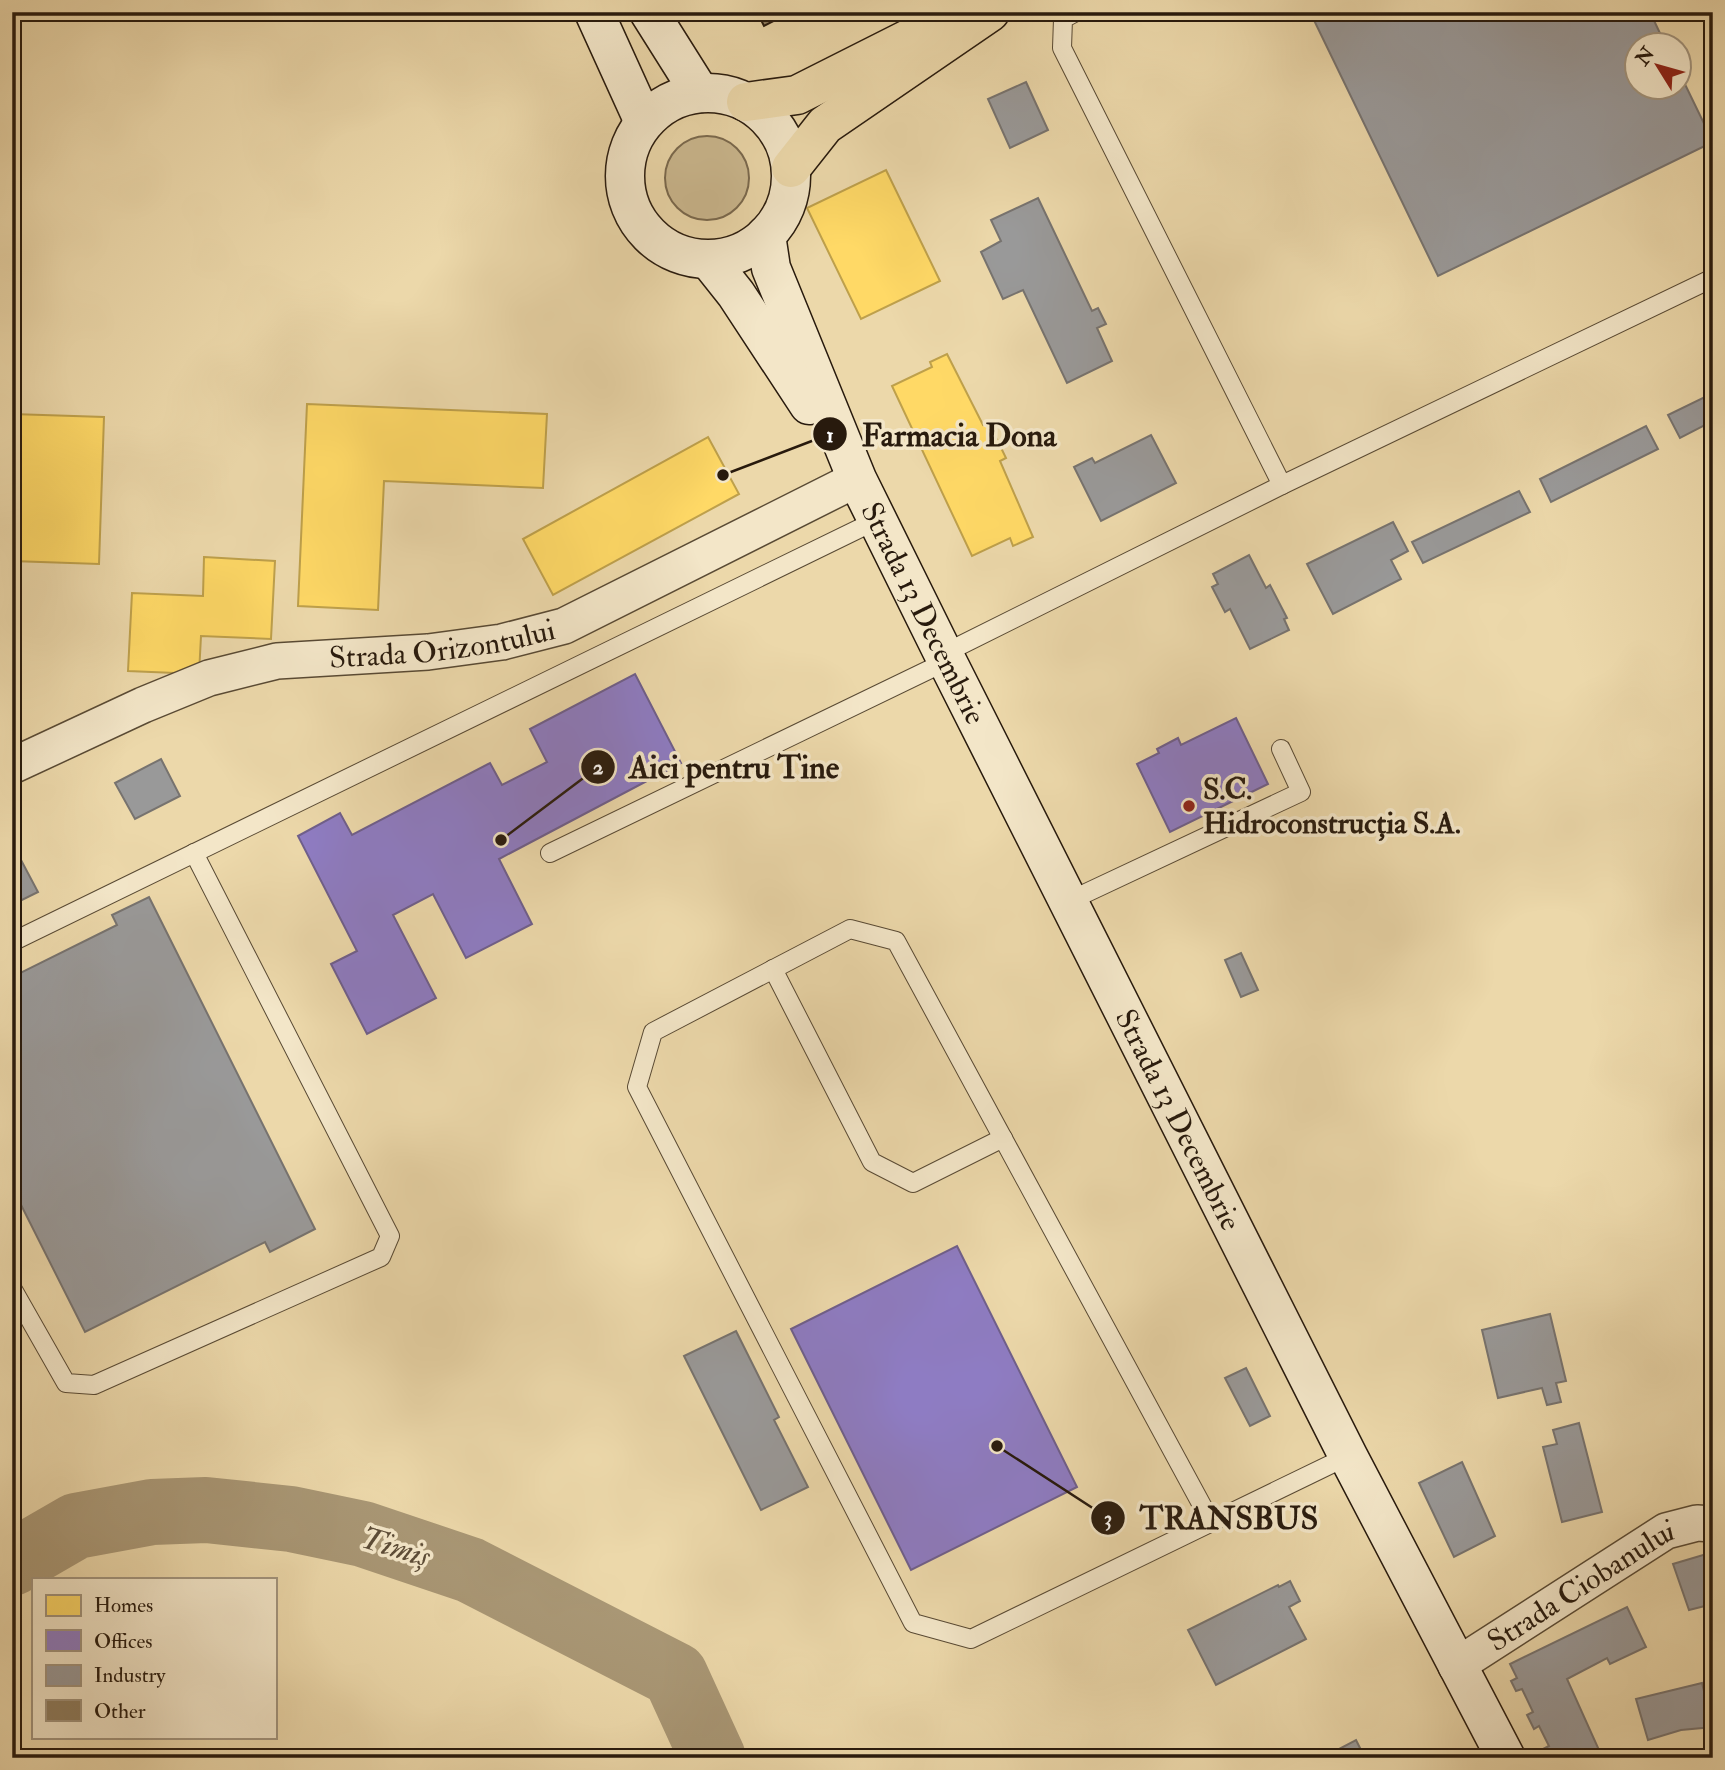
<svg xmlns="http://www.w3.org/2000/svg" width="1725" height="1770" viewBox="0 0 1725 1770" font-family="'IM FELL Double Pica',serif">
  <style>
    .green { fill: #cbb88f; stroke: #7a694e; stroke-width: 2 }
    .homes { fill: #ffd966; stroke: #bea04b; stroke-width: 2 }
    .offices { fill: #8e7cc3; stroke: #6f5f8c; stroke-width: 2 }
    .industry { fill: #999; stroke: #77736f; stroke-width: 2 }
    .lines { fill: none; stroke-linecap: round; stroke-linejoin: round }
    .river { stroke: #a99775; stroke-width: 66 }
    .building { fill: #8e7d5f; stroke: #281a0d; stroke-width: 2 }
    .lane-casing { stroke: #594a34; stroke-width: 20 }
    .street-casing { stroke: #594a34; stroke-width: 38 }
    .secondary-casing { stroke: #281a0d; stroke-width: 41 }
    .highway-casing { stroke: #281a0d; stroke-width: 41 }
    .lane { stroke: #f3e6c8; stroke-width: 18 }
    .street { stroke: #f3e6c8; stroke-width: 35 }
    .secondary { stroke: #f3e6c8; stroke-width: 38 }
    .highway { stroke: #ecd8aa; stroke-width: 38 }
    .poi-dot { fill: #8f2418; stroke: #f3e6c8; stroke-width: 2.5 }
    .labels { text-anchor: middle; stroke-width: 7; stroke-linejoin: round; paint-order: stroke }
    .street-label { font-size: 30px; fill: #281a0d; stroke: #f3e6c8 }
    .poi-label { font-size: 30px; font-weight: bold; fill: #281a0d; stroke: #f3e6c8; text-anchor: start }
    .water-label { font-size: 32px; font-style: italic; fill: #5c4c37; stroke: #f3e6c8 }
    .leader { fill: none; stroke: #281a0d; stroke-width: 2.5 }
    .callout-dot { fill: #281a0d; stroke: #f3e6c8; stroke-width: 2.5 }
    .mark-label { font-size: 21px; text-anchor: middle; font-weight: bold; fill: #fff }
    .callout-label { font-size: 32px; text-anchor: middle; font-weight: bold; fill: #281a0d; stroke: #f3e6c8; stroke-width: 7; stroke-linejoin: round; paint-order: stroke }
  </style>
  <rect width="100%" height="100%" fill="#ecd8aa"/>
  <filter id="stains"><feTurbulence type="fractalNoise" baseFrequency=".00286" numOctaves="4"/><feColorMatrix values="0 0 0 0 .2 0 0 0 0 .09 0 0 0 0 .02 0 0 0 .5 -.17"/></filter>
  <radialGradient id="worn" r=".72"><stop offset=".6" stop-color="#630" stop-opacity="0"/><stop offset="1" stop-color="#630" stop-opacity=".3"/></radialGradient>
  <circle class="green" cx="707" cy="178" r="42"/>
  <g class="homes">
    <path d="M886,170L940,281L861,319L807,208Z"/>
    <path d="M947,354L983,425L989,423L1006,458L1000,461L1033,537L1013,546L1010,538L972,556L892,386L932,367L930,362Z"/>
    <path d="M307,404L547,414L543,488L384,481L378,610L298,606Z"/>
    <path d="M12,414L104,417L99,564L12,561Z"/>
    <path d="M708,437L739,494L553,595L523,539Z"/>
    <path d="M204,557L275,561L271,639L201,636L199,674L128,671L132,593L203,596Z"/>
  </g>
  <g class="offices">
    <path d="M635,674L681,763L499,859L532,924L466,958L433,894L393,915L436,998L367,1034L331,964L357,951L298,836L340,813L352,835L490,763L502,785L547,762L530,729Z"/>
    <path d="M1236,718L1268,784L1170,832L1137,764L1159,753L1157,749L1178,738L1181,745Z"/>
    <path d="M957,1246L1077,1487L911,1570L791,1329Z"/>
  </g>
  <g class="industry">
    <path d="M1310,12H1650L1666,46H1638V88H1680V74L1713,142L1438,276Z"/>
    <path d="M1026,82L1048,130L1010,148L988,99Z"/>
    <path d="M1038,198L1092,311L1098,308L1106,324L1097,328L1112,361L1067,383L1023,290L1003,299L981,252L1001,241L991,220Z"/>
    <path d="M1713,393V421L1680,438L1668,415Z"/>
    <path d="M1646,426L1658,449L1551,502L1540,479Z"/>
    <path d="M1151,435L1176,483L1101,521L1074,467L1092,458L1095,463Z"/>
    <path d="M1519,491L1530,512L1423,563L1412,542Z"/>
    <path d="M1393,522L1408,551L1391,560L1401,579L1333,614L1307,564Z"/>
    <path d="M1249,555L1266,588L1270,585L1287,618L1284,619L1289,630L1250,649L1230,609L1225,612L1212,587L1218,584L1213,574Z"/>
    <path d="M161,759L180,796L135,819L115,783Z"/>
    <path d="M21,860L38,892L12,905V865Z"/>
    <path d="M149,897L315,1229L270,1252L265,1242L85,1332L12,1187V977L117,925L112,915Z"/>
    <path d="M1241,953L1258,990L1241,997L1225,960Z"/>
    <path d="M1550,1314L1566,1381L1556,1383L1561,1402L1547,1405L1542,1388L1498,1398L1482,1330Z"/>
    <path d="M736,1331L779,1417L774,1420L808,1487L761,1510L684,1356Z"/>
    <path d="M1246,1368L1270,1416L1250,1426L1225,1378Z"/>
    <path d="M1579,1423L1602,1512L1562,1522L1543,1447L1557,1444L1553,1430Z"/>
    <path d="M1462,1462L1495,1536L1454,1557L1419,1483Z"/>
    <path d="M1713,1552V1604L1689,1610L1673,1564Z"/>
    <path d="M1290,1581L1300,1601L1289,1607L1306,1639L1216,1685L1188,1630L1278,1585L1279,1587Z"/>
    <path d="M1627,1607L1646,1647L1610,1664L1607,1658L1567,1679L1599,1750L1582,1758H1547L1543,1749L1549,1746L1539,1726L1534,1729L1527,1715L1533,1712L1522,1689L1516,1691L1511,1681L1517,1678L1510,1664Z"/>
    <path d="M1702,1683L1704,1691L1713,1689V1727L1681,1730L1648,1740L1636,1699Z"/>
    <path d="M1356,1740L1365,1758H1322Z"/>
    <path d="M1713,1750V1758H1690Z"/>
  </g>
  <g class="lines">
    <path class="river" d="M12,1563L76,1526L152,1512L206,1510L291,1519L363,1534L470,1570L675,1675L713,1758"/>
  </g>
  <path class="building" d="M757,12H791L764,26Z"/>
  <g class="lines">
    <defs>
      <g id="lane">
        <path d="M1076,12L1063,19L1062,48L1282,485"/>
        <path d="M943,654L1282,485L1713,278"/>
        <path d="M550,853L947,661"/>
        <path d="M1069,901L1301,792L1281,749"/>
        <path d="M12,942L877,520"/>
        <path d="M773,969L872,1162L913,1183L1003,1138"/>
        <path d="M12,1288L66,1383L94,1385L381,1257L390,1236L194,853"/>
        <path d="M1211,1522L896,941L850,929L653,1032L637,1087L913,1623L971,1639L1348,1456"/>
      </g>
      <g id="street">
        <path id="s1" d="M12,766L143,705L209,678L277,661L428,652L502,642L564,626L857,479"/>
        <path id="s2" d="M1456,1666L1666,1531L1697,1523L1713,1524"/>
      </g>
      <g id="secondary">
        <path d="M594,12L644,122"/>
        <path d="M649,12L700,93"/>
        <circle cx="708" cy="176" r="83"/>
        <path id="s3" d="M766,235L771,268L857,479L947,661L1348,1456L1506,1758"/>
        <path d="M709,260L736,294L809,405"/>
      </g>
      <g id="highway">
        <path d="M746,102L797,95L932,27"/>
        <path d="M791,168L825,125L990,12"/>
      </g>
    </defs>
    <use href="#lane" class="lane-casing"/>
    <use href="#street" class="street-casing"/>
    <use href="#secondary" class="secondary-casing"/>
    <use href="#highway" class="highway-casing"/>
    <use href="#lane" class="lane"/>
    <use href="#street" class="street"/>
    <use href="#secondary" class="secondary"/>
    <use href="#highway" class="highway"/>
  </g>
  <circle class="poi-dot" cx="1189" cy="806" r="7"/>
  <g class="labels">
    <g class="street-label">
      <text dy="10" stroke="none"><textPath href="#s3" startOffset="411">Strada 13 Decembrie</textPath></text>
      <text dy="10" stroke="none"><textPath href="#s1" startOffset="452">Strada Orizontului</textPath></text>
      <text dy="10" stroke="none"><textPath href="#s3" startOffset="978">Strada 13 Decembrie</textPath></text>
      <text dy="10" stroke="none"><textPath href="#s2" startOffset="149">Strada Ciobanului</textPath></text>
    </g>
    <g class="poi-label">
      <text x="1203" y="799">S.C.<tspan x="1203" dy="34">Hidroconstrucția S.A.</tspan></text>
    </g>
    <g class="water-label">
      <text transform="translate(396 1546) rotate(17)" y="11">Timiș</text>
    </g>
  </g>
  <path class="leader" d="M723 475L830 434M501 840L598 767M997 1446L1108 1518"/>
  <g class="callout-dot">
    <circle cx="723" cy="475" r="7"/>
    <circle cx="501" cy="840" r="7"/>
    <circle cx="997" cy="1446" r="7"/>
    <circle cx="830" cy="434" r="18"/>
    <circle cx="598" cy="767" r="18"/>
    <circle cx="1108" cy="1518" r="18"/>
  </g>
  <g class="mark-label">
    <text x="830" y="442">1</text>
    <text x="598" y="774">2</text>
    <text x="1108" y="1525">3</text>
  </g>
  <g class="callout-label">
    <text x="959" y="446">Farmacia Dona</text>
    <text x="734" y="778">Aici pentru Tine</text>
    <text x="1229" y="1529">TRANSBUS</text>
  </g>
  <rect width="1725" height="1770" fill="none" stroke="#ecd8aa" stroke-width="42"/>
  <rect x="14" y="14" width="1697" height="1742" fill="none" stroke="#281a0d" stroke-width="3.5"/>
  <rect x="21" y="21" width="1683" height="1728" fill="none" stroke="#281a0d" stroke-width="2"/>
  <rect x="32" y="1578" width="245" height="161" fill="#f3e6c8" stroke="#a2947d" stroke-width="2"/>
  <rect x="46" y="1595" width="35" height="21" fill="#ffd966" stroke="#a2947d" stroke-width="2"/>
  <text x="94" y="1612" font-size="21" fill="#281a0d">Homes</text>
  <rect x="46" y="1630" width="35" height="21" fill="#8e7cc3" stroke="#a2947d" stroke-width="2"/>
  <text x="94" y="1648" font-size="21" fill="#281a0d">Offices</text>
  <rect x="46" y="1665" width="35" height="21" fill="#999999" stroke="#a2947d" stroke-width="2"/>
  <text x="94" y="1682" font-size="21" fill="#281a0d">Industry</text>
  <rect x="46" y="1700" width="35" height="21" fill="#8e7d5f" stroke="#a2947d" stroke-width="2"/>
  <text x="94" y="1718" font-size="21" fill="#281a0d">Other</text>
  <g transform="translate(1658 66) rotate(307)"><circle r="33" fill="#f3e6c8" stroke="#a2947d" stroke-width="2"/>
  <path d="M0-5L12 26L0 18L-12 26Z" fill="#8f2418"/>
  <text y="-10" font-size="19" font-weight="bold" text-anchor="middle" fill="#281a0d">N</text>
  </g>
  <rect width="100%" height="100%" filter="url(#stains)"/>
  <rect width="100%" height="100%" fill="url(#worn)"/>
</svg>
